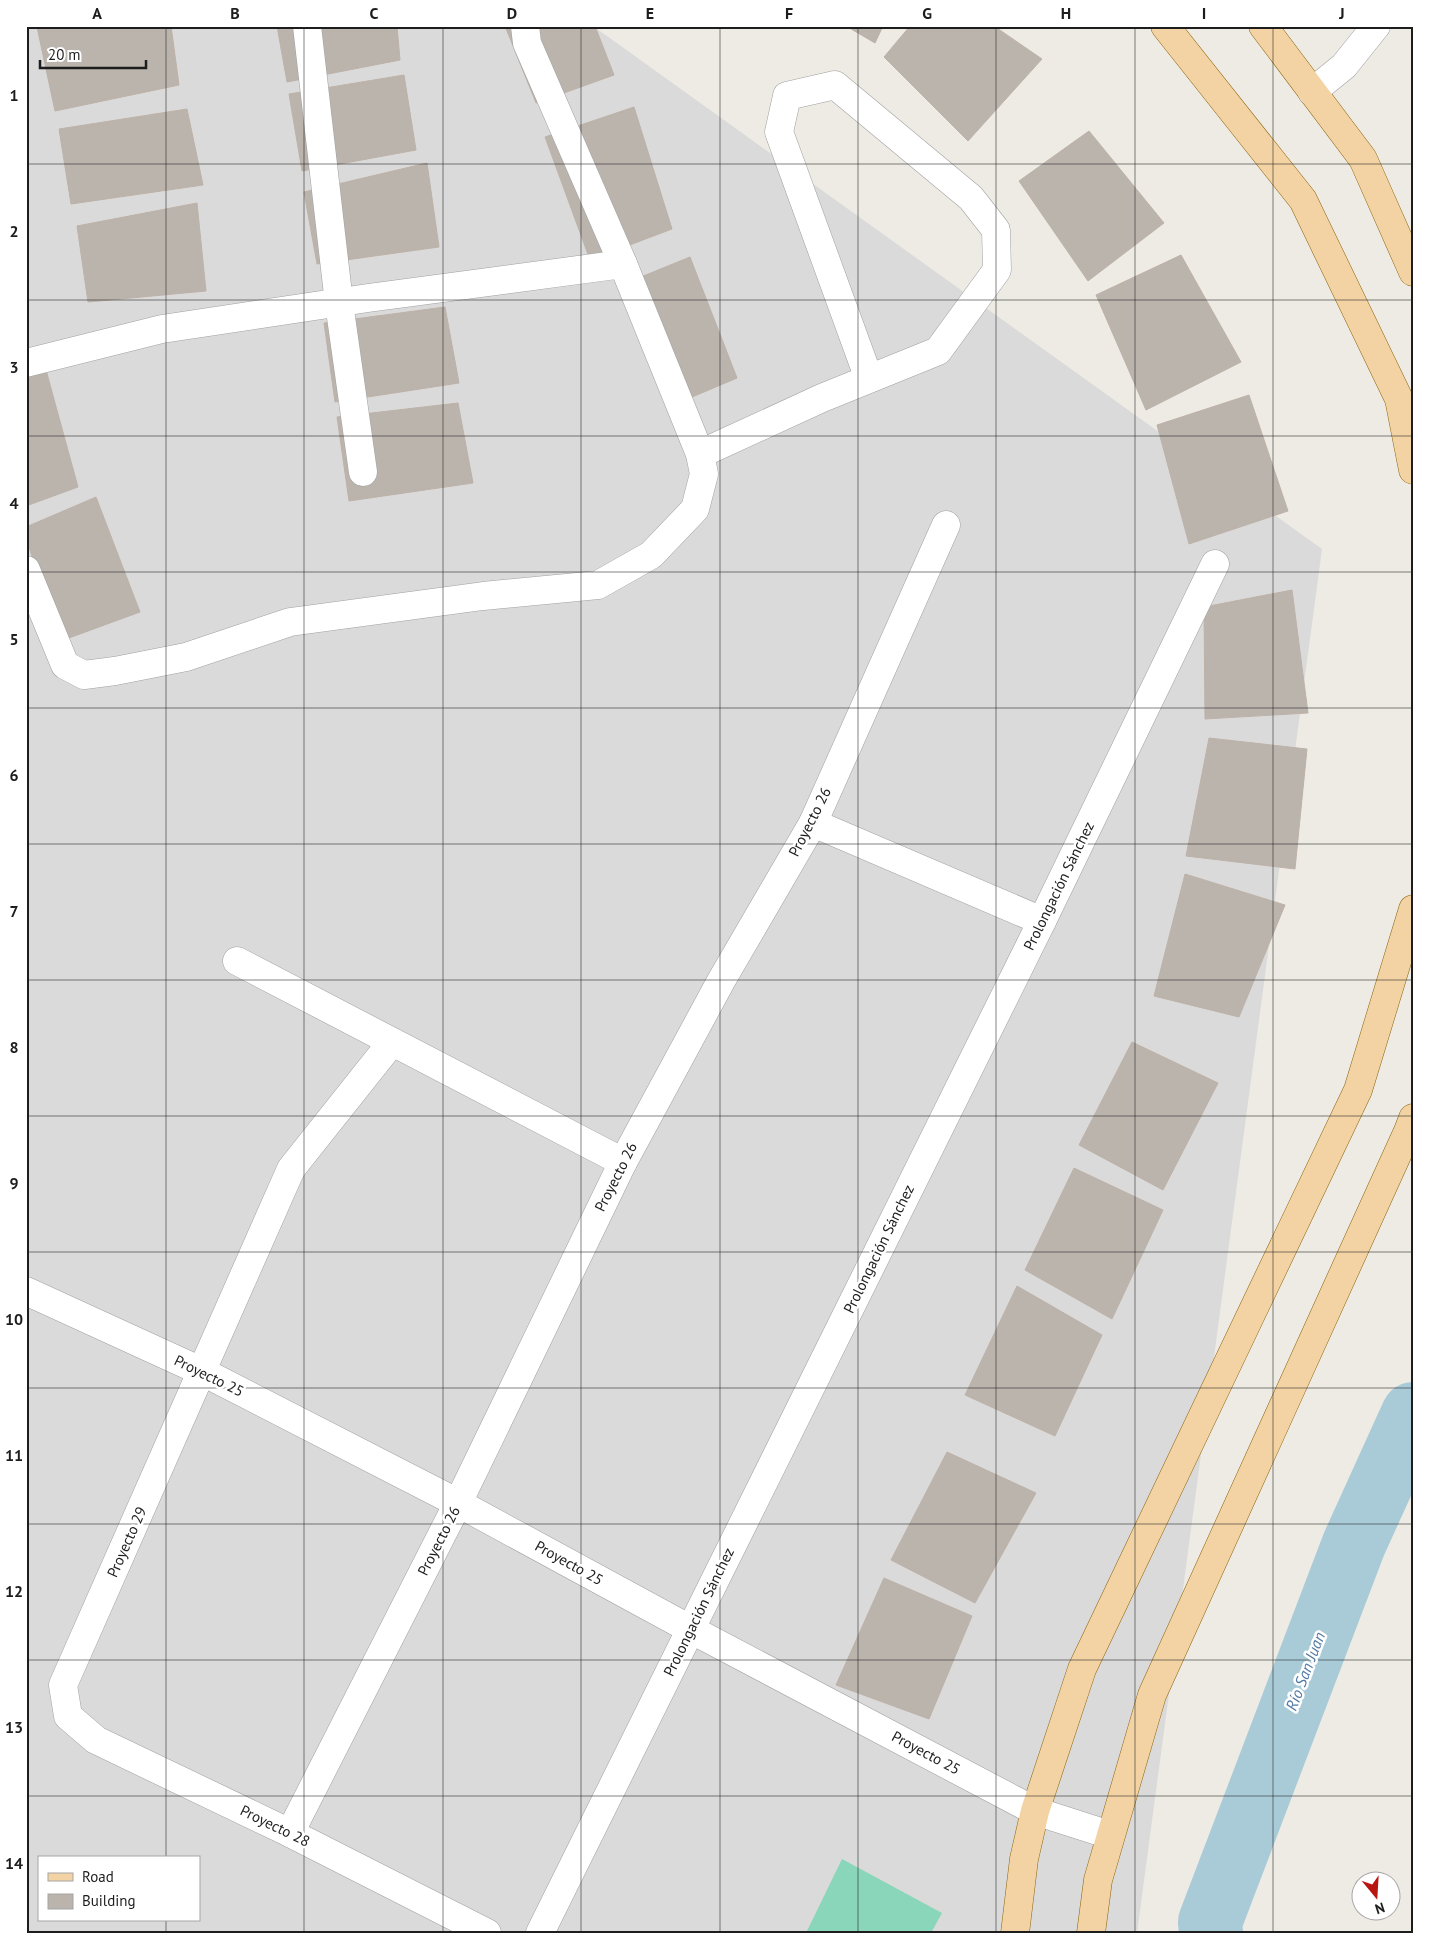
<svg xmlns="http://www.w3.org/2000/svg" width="1439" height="1959" viewBox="0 0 1439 1959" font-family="'PT Sans',sans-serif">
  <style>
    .residential { fill: #dbdada; fill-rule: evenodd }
    .pitch { fill: #89d6ba }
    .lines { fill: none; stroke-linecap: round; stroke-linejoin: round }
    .river { stroke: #a8cbd7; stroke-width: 64 }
    .building { fill: #bab4ad; stroke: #beb2a8 }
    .minor-casing { stroke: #a1a1a1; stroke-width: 29 }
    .major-casing { stroke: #8a640d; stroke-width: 29 }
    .minor { stroke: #fff; stroke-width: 28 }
    .major { stroke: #f3d3a3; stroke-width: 28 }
    .grid { fill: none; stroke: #1d1d1d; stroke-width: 1; stroke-opacity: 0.55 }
    .labels { text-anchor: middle; stroke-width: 5; stroke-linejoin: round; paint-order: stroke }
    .street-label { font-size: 15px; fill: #1d1d1d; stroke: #fff }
    .water-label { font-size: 16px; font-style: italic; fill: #5279a4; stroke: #fff }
    .neatline { fill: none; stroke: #1d1d1d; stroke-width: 2 }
    .grid-label { font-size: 16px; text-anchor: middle; font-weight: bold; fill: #1d1d1d }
  </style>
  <rect width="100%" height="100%" fill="#eeebe4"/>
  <path class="residential" d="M26,26H593L1322,549L1137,1933H26ZM39,1858H199V1920H39Z"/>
  <path class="pitch" d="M842,1859L942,1913L931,1933H806Z"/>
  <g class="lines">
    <path class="river" d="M1211,1933L1210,1922L1354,1544L1413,1414"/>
  </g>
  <g class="building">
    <path d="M171,26L179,85L55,111L37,27Z"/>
    <path d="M277,26H397L400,60L287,82Z"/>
    <path d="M505,26H595L614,75L536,103Z"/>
    <path d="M846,26H883L875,43Z"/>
    <path d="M910,26H994L1042,59L968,141L884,57Z"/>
    <path d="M404,75L416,150L302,171L289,94Z"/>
    <path d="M634,107L672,229L590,260L545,137Z"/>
    <path d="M187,109L203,185L71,204L59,129Z"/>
    <path d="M1089,131L1164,223L1088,281L1019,181Z"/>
    <path d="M427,163L439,247L317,264L304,192Z"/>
    <path d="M197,203L206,291L88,302L77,226Z"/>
    <path d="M1181,255L1241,362L1146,410L1096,295Z"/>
    <path d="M690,257L737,378L685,400L636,279Z"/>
    <path d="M445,307L459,383L335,402L324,323Z"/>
    <path d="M46,370L78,487L26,506V377Z"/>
    <path d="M1249,395L1288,511L1189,544L1157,425Z"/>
    <path d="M458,403L473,483L349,501L337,417Z"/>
    <path d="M96,497L140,612L58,642L26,537V527Z"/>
    <path d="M1292,590L1308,713L1205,719L1204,607Z"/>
    <path d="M1209,738L1307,749L1295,869L1186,856Z"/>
    <path d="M1185,874L1285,905L1239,1017L1154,996Z"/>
    <path d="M1132,1042L1218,1083L1163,1190L1079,1145Z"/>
    <path d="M1074,1168L1163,1210L1112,1319L1025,1270Z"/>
    <path d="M1017,1286L1102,1335L1055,1436L965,1395Z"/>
    <path d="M947,1452L1036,1493L975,1603L891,1560Z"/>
    <path d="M884,1578L972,1616L929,1719L836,1685Z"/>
  </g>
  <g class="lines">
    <defs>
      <g id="minor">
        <path d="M307,26L339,303L363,472"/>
        <path d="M1312,92L1344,66L1376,26"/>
        <path d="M26,363L162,329L368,298L623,264"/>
        <path d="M700,454L822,398L938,351L997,270L996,230L971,198L835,85L787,96L779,132L869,379"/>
        <path d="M26,570L65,665L84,675L115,671L186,657L290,622L483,596L598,585L651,555L695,509L704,474L700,454L623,264L527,43L525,26"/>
        <path d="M813,823L1042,921"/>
        <path d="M237,961L623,1162"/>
        <path d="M392,1042L291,1169L63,1685L68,1716L96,1740L290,1833L487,1933"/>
        <path d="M26,1291L203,1372L458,1503L690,1629L1035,1811L1110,1835"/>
        <path d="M290,1833L458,1503L623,1162L721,981L813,823L946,525"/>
        <path d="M540,1933L1042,921L1215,564"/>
      </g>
      <g id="major">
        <path d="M1165,26L1303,200L1399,399L1413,470"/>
        <path d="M1263,26L1363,159L1413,272"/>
        <path d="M1015,1933L1024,1859L1035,1811L1082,1669L1358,1090L1413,909"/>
        <path d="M1091,1933L1098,1880L1152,1695L1408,1131L1413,1118"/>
      </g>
    </defs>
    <use href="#minor" class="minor-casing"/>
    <use href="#major" class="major-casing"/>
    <use href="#minor" class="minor"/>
    <use href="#major" class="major"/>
  </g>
  <path class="grid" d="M166,26V1858M304,26V1933M443,26V1933M581,26V1933M720,26V1933M858,26V1933M996,26V1933M1135,26V1933M1273,26V1933M26,164H1413M26,300H1413M26,436H1413M26,572H1413M26,708H1413M26,844H1413M26,980H1413M26,1116H1413M26,1252H1413M26,1388H1413M26,1524H1413M26,1660H1413M26,1796H1413M166,1920V1933"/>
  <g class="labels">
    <g class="street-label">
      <text transform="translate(810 822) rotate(-63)" y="5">Proyecto 26</text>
      <text transform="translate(1059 886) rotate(-64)" y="5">Prolongación Sánchez</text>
      <text transform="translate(616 1177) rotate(-63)" y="5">Proyecto 26</text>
      <text transform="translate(879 1249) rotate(-64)" y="5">Prolongación Sánchez</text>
      <text transform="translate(209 1376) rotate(26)" y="5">Proyecto 25</text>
      <text transform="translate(439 1541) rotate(-63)" y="5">Proyecto 26</text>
      <text transform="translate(127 1542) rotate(-66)" y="5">Proyecto 29</text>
      <text transform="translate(569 1563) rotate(29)" y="5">Proyecto 25</text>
      <text transform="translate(699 1612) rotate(-64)" y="5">Prolongación Sánchez</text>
      <text transform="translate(926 1753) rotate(28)" y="5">Proyecto 25</text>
      <text transform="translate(275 1826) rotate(26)" y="5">Proyecto 28</text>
    </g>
    <g class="water-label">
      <text transform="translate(1305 1671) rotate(-69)" y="6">Río San Juan</text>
    </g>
  </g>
  <rect width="1439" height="1959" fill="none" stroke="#ffffff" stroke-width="55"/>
  <rect x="38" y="1856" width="162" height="65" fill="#ffffff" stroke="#a5a5a5"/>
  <rect x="48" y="1873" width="25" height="8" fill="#f3d3a3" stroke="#a5a5a5"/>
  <text x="82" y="1882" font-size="15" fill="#1d1d1d">Road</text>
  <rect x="48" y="1894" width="25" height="15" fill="#bab4ad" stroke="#a5a5a5"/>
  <text x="82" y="1906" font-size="15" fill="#1d1d1d">Building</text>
  <g transform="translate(1376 1896) rotate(162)"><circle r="24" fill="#ffffff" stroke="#a5a5a5"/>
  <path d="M0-4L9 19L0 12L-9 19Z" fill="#b91612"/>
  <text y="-8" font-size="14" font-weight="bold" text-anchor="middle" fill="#1d1d1d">N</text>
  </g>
  <path d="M40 60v8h106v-8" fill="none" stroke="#1d1d1d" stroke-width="2.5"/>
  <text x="48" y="60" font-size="15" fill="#1d1d1d" stroke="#ffffff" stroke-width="4" paint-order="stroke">20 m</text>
  <rect x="28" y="28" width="1384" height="1904" class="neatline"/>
  <g class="grid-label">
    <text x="97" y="19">A</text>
    <text x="235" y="19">B</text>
    <text x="374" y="19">C</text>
    <text x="512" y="19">D</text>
    <text x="650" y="19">E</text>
    <text x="789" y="19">F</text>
    <text x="927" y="19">G</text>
    <text x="1066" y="19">H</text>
    <text x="1204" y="19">I</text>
    <text x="1342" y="19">J</text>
    <text x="14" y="101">1</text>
    <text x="14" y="237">2</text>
    <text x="14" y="373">3</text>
    <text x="14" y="509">4</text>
    <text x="14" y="645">5</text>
    <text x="14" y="781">6</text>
    <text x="14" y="917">7</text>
    <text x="14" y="1053">8</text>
    <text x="14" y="1189">9</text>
    <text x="14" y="1325">10</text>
    <text x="14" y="1461">11</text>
    <text x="14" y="1597">12</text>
    <text x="14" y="1733">13</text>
    <text x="14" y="1869">14</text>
  </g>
</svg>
